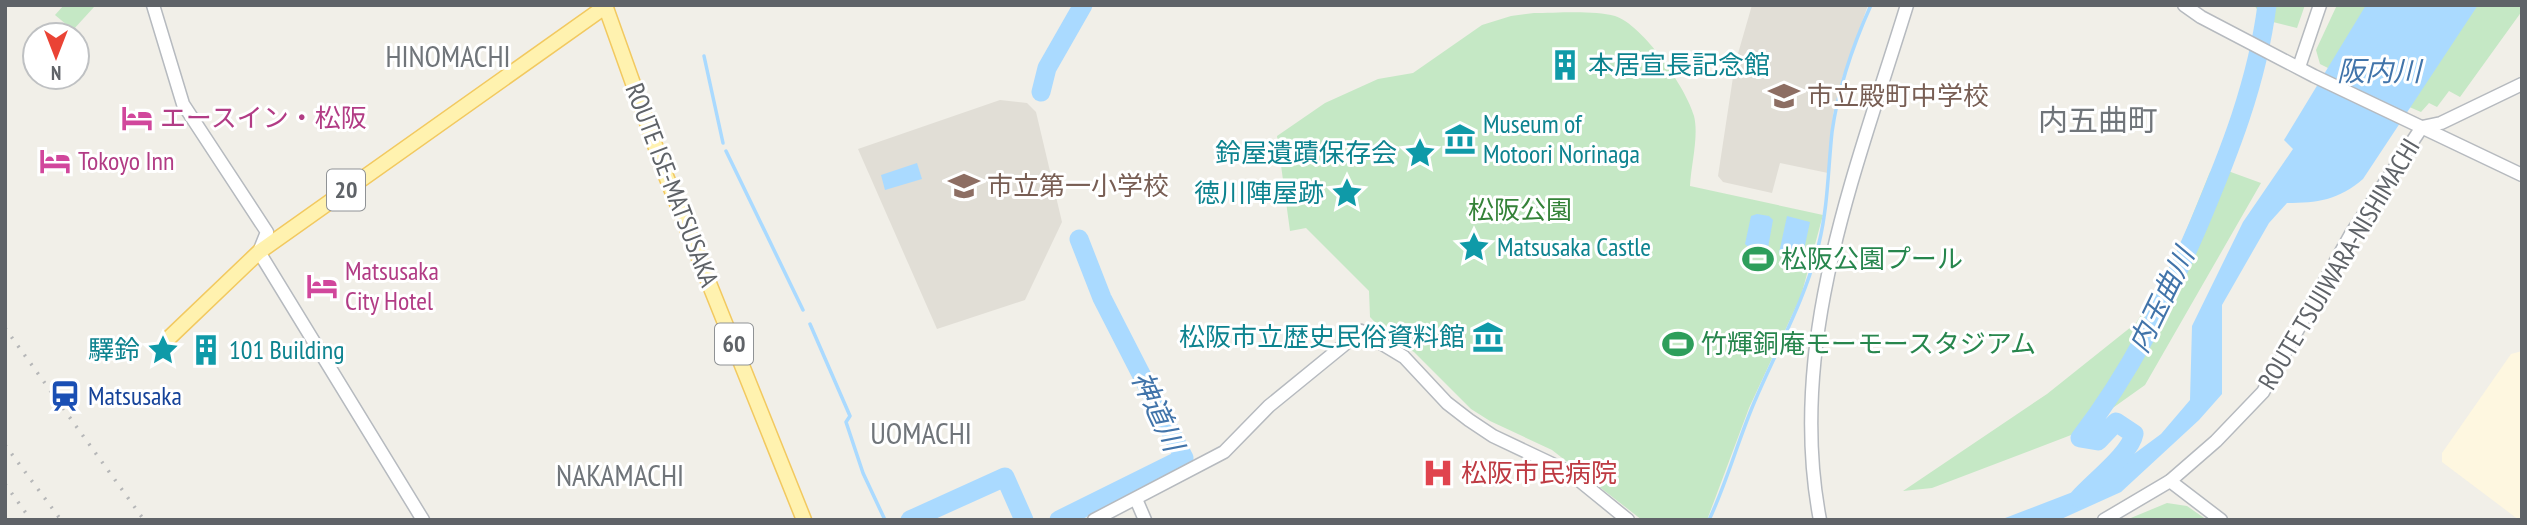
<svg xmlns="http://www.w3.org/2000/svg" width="2527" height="525" viewBox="0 0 2527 525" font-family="'PT Sans Narrow','Noto Sans JP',sans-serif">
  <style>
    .commercial { fill: #fef7e0 }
    .education { fill: #e1ded6 }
    .green { fill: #c5e8c5 }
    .water { fill: #aadaff }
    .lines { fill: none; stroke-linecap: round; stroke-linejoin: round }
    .stream { stroke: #aadaff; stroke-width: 3.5 }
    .river { stroke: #aadaff; stroke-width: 19 }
    .secondary-casing { stroke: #b6babf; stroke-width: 15 }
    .primary-casing { stroke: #f2c960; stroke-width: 17 }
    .secondary { stroke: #fff; stroke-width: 12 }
    .primary { stroke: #fff2af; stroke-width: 14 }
    .rail { stroke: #b6b7b8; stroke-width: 3.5; stroke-dasharray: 2 9; stroke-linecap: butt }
    .labels { text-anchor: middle; stroke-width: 6; stroke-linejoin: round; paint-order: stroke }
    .shield { fill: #fff; stroke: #8f9295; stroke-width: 2 }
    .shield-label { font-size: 24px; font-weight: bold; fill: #5f6368 }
    .culture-label { font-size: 26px; fill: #0d838f; stroke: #fff; text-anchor: start }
    .education-label { font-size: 26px; fill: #785e54; stroke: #fff; text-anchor: start }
    .hotel-label { font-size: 26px; fill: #b23c85; stroke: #fff; text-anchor: start }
    .street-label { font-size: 26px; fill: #5f6368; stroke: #fff }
    .park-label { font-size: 26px; fill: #348238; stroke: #fff }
    .leisure-label { font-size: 26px; fill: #27864d; stroke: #fff; text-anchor: start }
    .transit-label { font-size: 26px; fill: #164399; stroke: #fff; text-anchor: start }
    .health-label { font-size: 26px; fill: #be3a42; stroke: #fff; text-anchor: start }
    .water-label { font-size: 28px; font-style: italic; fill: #4174aa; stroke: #fff }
    .quarter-label { font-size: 30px; fill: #70757a; stroke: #fff }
  </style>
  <rect width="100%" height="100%" fill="#f1efe8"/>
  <path class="commercial" d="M2522,351V520H2519L2442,462V453L2511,354Z"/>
  <g class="education">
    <path d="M1752,5H1868L1842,78L1833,114L1828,173L1780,163L1772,193L1723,182L1718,176L1735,64Z"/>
    <path d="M1000,100L1027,103L1036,112L1062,222L1025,300L937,329L858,149Z"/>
  </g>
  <g class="green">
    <path d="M64,5H92L94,7L73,30L55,15Z"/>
    <path d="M2305,5L2297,28L2273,22L2264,36L2256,32L2261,15L2254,5Z"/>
    <path d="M2337,5H2370L2330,69L2320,64L2316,50Z"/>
    <path d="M2473,5H2522V11L2460,97L2449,91L2437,107L2429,103L2421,112L2407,106Z"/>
    <path d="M1534,13C1556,13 1594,10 1615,16C1642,24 1687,89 1694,116C1699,136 1691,165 1690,186L1823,215L1801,296L1749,408L1707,520H1642L1552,450L1490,421L1471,409L1414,352L1389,337L1370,317L1369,291L1306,228L1290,231L1277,136L1325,103L1378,79L1413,73L1482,25L1511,16Z"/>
    <path d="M2217,167L2261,183L2145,385L2079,432L1932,488L1903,491L2047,394L2136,323L2171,268L2210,172Z"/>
    <path d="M2167,503L2187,506L2207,520H2126Z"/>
  </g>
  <g class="water">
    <path d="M2366,5H2478L2363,179C2339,200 2317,203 2287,203L2269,223L2222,305V394L2199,420L2121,492L2059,520H2000L2078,490L2111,471L2161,434L2190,400L2192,326L2243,222L2293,149L2284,140Z"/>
    <path d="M917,163L922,179L885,190L881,175Z"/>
    <path d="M1757,214L1769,216L1773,220L1768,248C1758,253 1752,251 1745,244L1751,216Z"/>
    <path d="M1787,216L1810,222L1802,259L1779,253Z"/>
  </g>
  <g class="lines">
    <g class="stream">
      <path d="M704,56L723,143"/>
      <path d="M726,151L803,310"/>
      <path d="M810,324L850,416L846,422L863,473L885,520"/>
      <path d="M1709,520C1728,480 1739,436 1757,396C1779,345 1806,298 1819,243C1828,206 1828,170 1832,132C1838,89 1853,45 1871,5"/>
    </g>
    <g class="river">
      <path d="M1041,92L1047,68L1083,5"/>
      <path d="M2079,498C2094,481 2130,454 2134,434L2116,422L2098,441L2080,438C2131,372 2166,300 2199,224C2229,153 2257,83 2267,5"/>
      <path d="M910,520L1005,477L1024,520"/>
      <path d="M1059,520L1184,458L1102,298L1079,239"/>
    </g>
    <defs>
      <g id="secondary">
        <path d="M153,5L183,104L267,232L259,252L423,520"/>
        <path d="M2184,5L2201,17L2314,76L2522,175"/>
        <path d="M2299,67L2320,5"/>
        <path d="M2170,481L2221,520"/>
        <path d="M1136,499L1145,520"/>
        <path d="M1094,520L1224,452L1269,406L1361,331L1404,357L1447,403L1469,420L1493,436L1569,472L1628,520"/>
        <path d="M1820,520C1786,343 1856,171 1907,5"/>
        <path d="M2104,520L2170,481L2216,441L2263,392L2351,234L2422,127L2441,123L2522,84"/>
      </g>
      <g id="primary">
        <path d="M605,5L666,176L804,520"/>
        <path d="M169,338L259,252L606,6"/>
      </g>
    </defs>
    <use href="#secondary" class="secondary-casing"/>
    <use href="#primary" class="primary-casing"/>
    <use href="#secondary" class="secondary"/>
    <use href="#primary" class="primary"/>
    <g class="rail">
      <path d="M5,328L144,520"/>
      <path d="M5,445L61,520"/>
      <path d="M5,484L31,520"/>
    </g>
  </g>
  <defs>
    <symbol id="building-bare" viewBox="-9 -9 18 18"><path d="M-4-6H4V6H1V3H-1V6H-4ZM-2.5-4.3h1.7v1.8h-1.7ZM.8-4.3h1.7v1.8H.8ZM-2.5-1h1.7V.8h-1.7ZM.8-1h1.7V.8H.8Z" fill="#0f9aa8" stroke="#fff" stroke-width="2.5" paint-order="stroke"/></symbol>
    <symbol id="school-bare" viewBox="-9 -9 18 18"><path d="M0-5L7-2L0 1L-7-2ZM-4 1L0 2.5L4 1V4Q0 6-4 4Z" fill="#8d6e63" stroke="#fff" stroke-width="2.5" paint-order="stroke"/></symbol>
    <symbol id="hotel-bare" viewBox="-9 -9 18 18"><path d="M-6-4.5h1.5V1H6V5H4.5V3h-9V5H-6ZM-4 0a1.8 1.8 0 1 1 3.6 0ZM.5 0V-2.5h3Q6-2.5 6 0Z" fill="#d1479c" stroke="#fff" stroke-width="2.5" paint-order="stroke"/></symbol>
    <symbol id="museum-bare" viewBox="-9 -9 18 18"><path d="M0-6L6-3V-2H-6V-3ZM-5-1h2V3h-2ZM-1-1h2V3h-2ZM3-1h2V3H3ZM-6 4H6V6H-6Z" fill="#0f9aa8" stroke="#fff" stroke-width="2.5" paint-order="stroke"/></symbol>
    <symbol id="sight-bare" viewBox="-9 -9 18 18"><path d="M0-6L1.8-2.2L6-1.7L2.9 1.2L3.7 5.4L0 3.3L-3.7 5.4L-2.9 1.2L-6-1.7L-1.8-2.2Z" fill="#0f9aa8" stroke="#fff" stroke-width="2.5" paint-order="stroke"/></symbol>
    <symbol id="stadium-bare" viewBox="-9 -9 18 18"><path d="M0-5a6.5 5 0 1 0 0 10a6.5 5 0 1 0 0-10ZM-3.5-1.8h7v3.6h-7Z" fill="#2e9e5b" stroke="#fff" stroke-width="2.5" paint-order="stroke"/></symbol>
    <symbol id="station-bare" viewBox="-9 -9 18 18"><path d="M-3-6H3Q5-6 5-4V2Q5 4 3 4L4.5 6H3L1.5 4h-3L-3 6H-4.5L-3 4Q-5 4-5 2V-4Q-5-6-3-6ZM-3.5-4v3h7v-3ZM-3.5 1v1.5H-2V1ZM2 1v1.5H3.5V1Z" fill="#1a4fb4" stroke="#fff" stroke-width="2.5" paint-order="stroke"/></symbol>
    <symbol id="hospital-bare" viewBox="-9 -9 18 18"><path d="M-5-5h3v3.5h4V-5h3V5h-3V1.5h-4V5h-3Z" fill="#e0444e" stroke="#fff" stroke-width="2.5" paint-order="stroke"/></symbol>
  </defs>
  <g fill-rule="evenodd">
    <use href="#building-bare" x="1543" y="43" width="44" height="44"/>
    <use href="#school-bare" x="1762" y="74" width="44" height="44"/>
    <use href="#hotel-bare" x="115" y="96" width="44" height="44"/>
    <use href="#museum-bare" x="1438" y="117" width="44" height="44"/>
    <use href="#sight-bare" x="1398" y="131" width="44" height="44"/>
    <use href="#hotel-bare" x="33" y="139" width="44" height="44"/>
    <use href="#school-bare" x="942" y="164" width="44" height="44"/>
    <use href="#sight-bare" x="1325" y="171" width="44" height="44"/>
    <use href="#sight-bare" x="1452" y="225" width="44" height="44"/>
    <use href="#stadium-bare" x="1736" y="237" width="44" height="44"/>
    <use href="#hotel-bare" x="300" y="264" width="44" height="44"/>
    <use href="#museum-bare" x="1466" y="315" width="44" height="44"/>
    <use href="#stadium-bare" x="1656" y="322" width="44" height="44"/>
    <use href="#sight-bare" x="141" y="328" width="44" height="44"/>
    <use href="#building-bare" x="184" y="328" width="44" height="44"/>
    <use href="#station-bare" x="43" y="374" width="44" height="44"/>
    <use href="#hospital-bare" x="1416" y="451" width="44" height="44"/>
  </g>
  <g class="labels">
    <g class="shield">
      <rect x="327" y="169.5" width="38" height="41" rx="5"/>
      <rect x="715" y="323.5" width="38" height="41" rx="5"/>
    </g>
    <g class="shield-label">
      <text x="346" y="198">20</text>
      <text x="734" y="352">60</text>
    </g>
    <g class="culture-label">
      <text x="1588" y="74">本居宣長記念館</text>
      <text x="1483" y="133">Museum of<tspan x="1483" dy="30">Motoori Norinaga</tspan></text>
      <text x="1397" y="162" text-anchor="end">鈴屋遺蹟保存会</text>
      <text x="1324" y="202" text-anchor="end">徳川陣屋跡</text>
      <text x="1497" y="256">Matsusaka Castle</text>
      <text x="1465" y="346" text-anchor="end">松阪市立歴史民俗資料館</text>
      <text x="140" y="359" text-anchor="end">驛鈴</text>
      <text x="229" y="359">101 Building</text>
    </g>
    <g class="education-label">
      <text x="1807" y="105">市立殿町中学校</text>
      <text x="987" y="195">市立第一小学校</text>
    </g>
    <g class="hotel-label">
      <text x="160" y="127">エースイン・松阪</text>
      <text x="78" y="170">Tokoyo Inn</text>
      <text x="345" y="280">Matsusaka<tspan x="345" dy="30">City Hotel</tspan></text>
    </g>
    <g class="street-label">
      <text transform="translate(672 185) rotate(69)" y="9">ROUTE ISE-MATSUSAKA</text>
      <text transform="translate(2339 264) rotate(-59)" y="9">ROUTE TSUJIWARA-NISHIMACHI</text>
    </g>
    <g class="park-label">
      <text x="1520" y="219">松阪公園</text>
    </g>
    <g class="leisure-label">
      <text x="1781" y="268">松阪公園プール</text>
      <text x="1701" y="353">竹輝銅庵モーモースタジアム</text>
    </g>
    <g class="transit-label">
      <text x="88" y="405">Matsusaka</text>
    </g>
    <g class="health-label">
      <text x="1461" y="482">松阪市民病院</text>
    </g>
    <g class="water-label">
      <text x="2379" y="81">阪内川</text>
      <text transform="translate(2161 300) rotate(-64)" y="10">内玉曲川</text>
      <text transform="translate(1158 411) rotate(65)" y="10">神道川</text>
    </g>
    <g class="quarter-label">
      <text x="448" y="67">HINOMACHI</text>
      <text x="2098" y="131">内五曲町</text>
      <text x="921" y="444">UOMACHI</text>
      <text x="620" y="486">NAKAMACHI</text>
    </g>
  </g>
  <rect width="2527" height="525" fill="none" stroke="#5f6368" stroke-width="14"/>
  <g transform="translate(56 56) rotate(180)"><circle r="33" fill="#ffffff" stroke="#bfc1c3" stroke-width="2"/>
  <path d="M0-5L12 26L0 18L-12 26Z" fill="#ea4335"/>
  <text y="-10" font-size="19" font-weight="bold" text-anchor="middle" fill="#5f6368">N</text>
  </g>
</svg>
